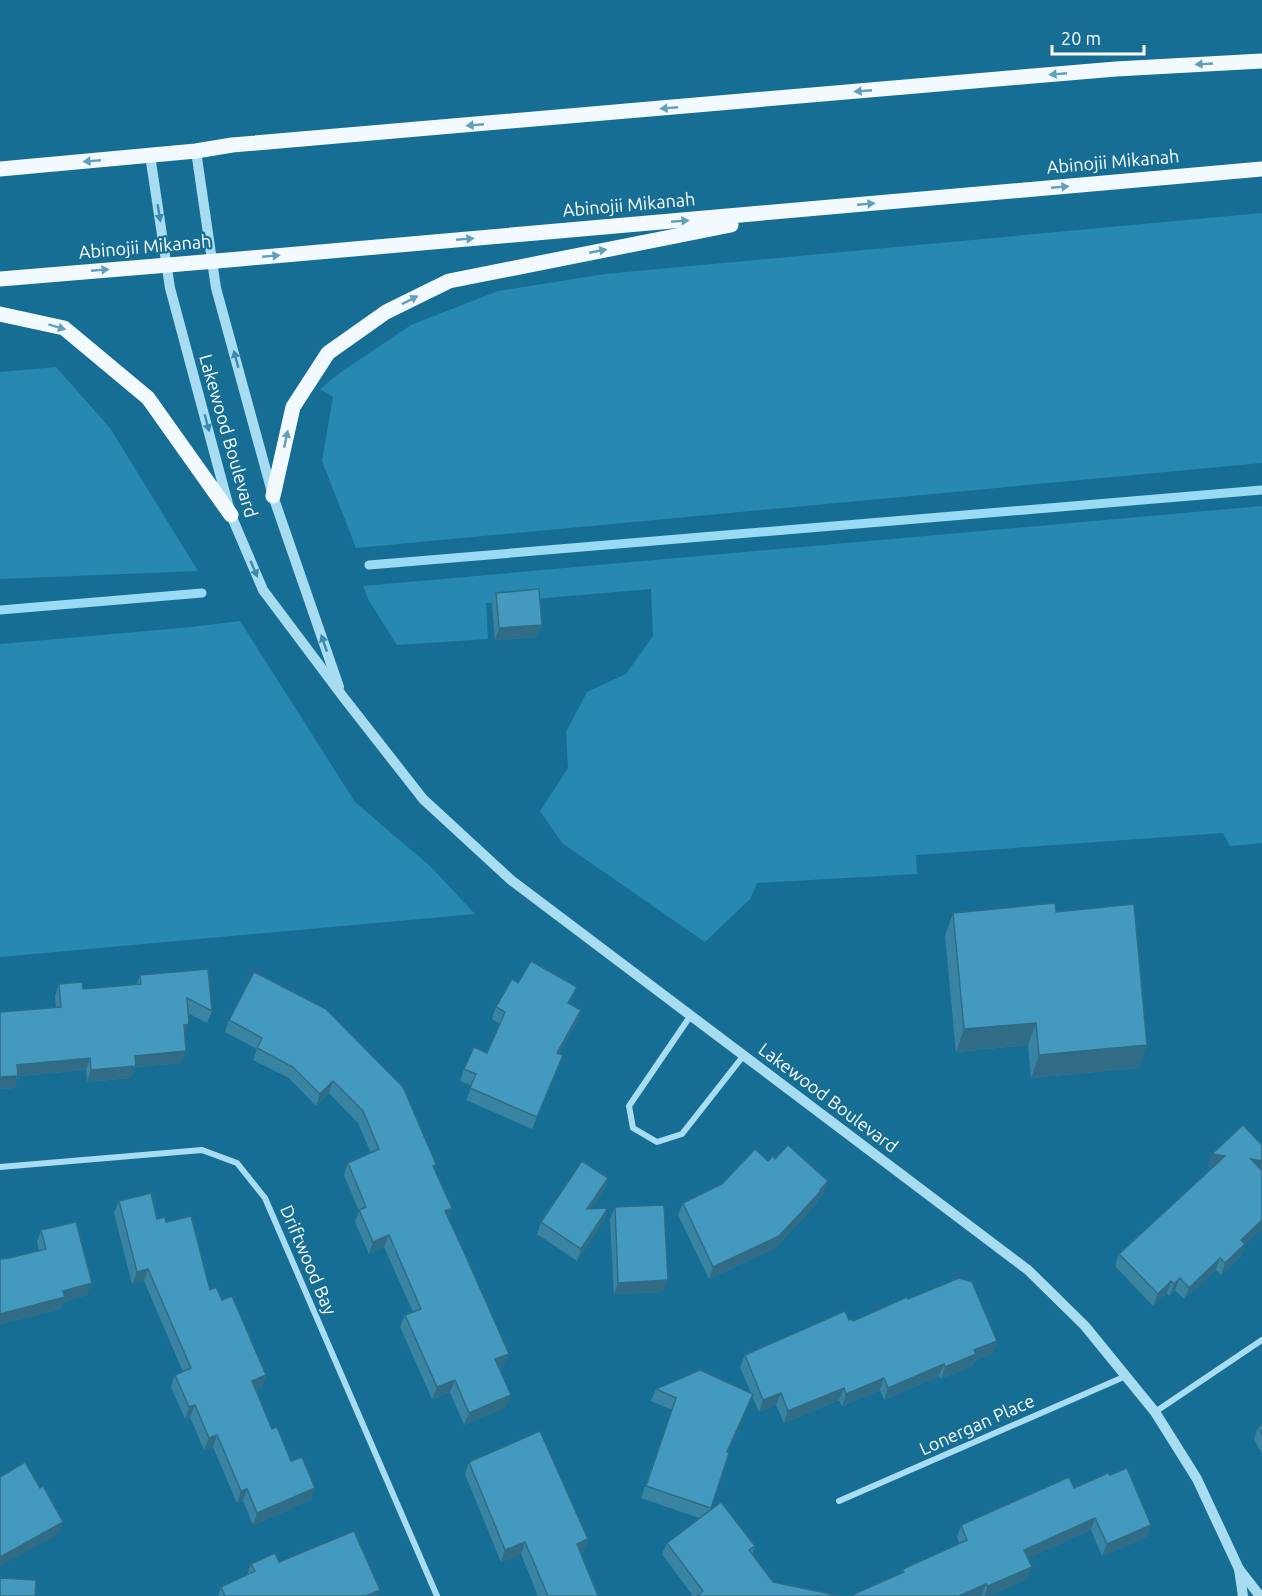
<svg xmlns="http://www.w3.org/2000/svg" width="1262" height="1596" viewBox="0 0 1262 1596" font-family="Ubuntu,sans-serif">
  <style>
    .green { fill: #2788b1 }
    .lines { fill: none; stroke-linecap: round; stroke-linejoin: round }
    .stream { stroke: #9bdaf3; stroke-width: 9 }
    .minor { stroke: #a8dcf1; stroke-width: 6 }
    .tertiary { stroke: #a8dcf1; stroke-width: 10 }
    .primary { stroke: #f2faff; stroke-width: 15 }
    .wall { fill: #3a84a3 }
    .shaded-wall { fill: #306c85 }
    .building { fill: #449abe; stroke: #306c85; stroke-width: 1.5 }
    .oneway { fill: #649fba }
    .oneway2 { fill: #3b8aac }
    .labels { text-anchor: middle; stroke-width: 4.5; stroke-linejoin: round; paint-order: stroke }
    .street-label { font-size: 18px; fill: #fff; stroke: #176e95 }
  </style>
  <rect width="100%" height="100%" fill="#176e95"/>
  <g class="green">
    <path d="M1262,213V463L356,548L322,461L333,397L320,389L341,372L411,325L498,291L605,274Z"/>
    <path d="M56,367L110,428L198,571L0,579V372Z"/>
    <path d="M1262,506V843L1230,846L1223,833L916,855L917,874L757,883L750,899L705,942L562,843L540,811L568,768L566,732L587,692L626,674L653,636L651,589L486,603L488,639L397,645L369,601L363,586Z"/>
    <path d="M240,621L355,802L431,867L475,914L0,957V644L192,627Z"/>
  </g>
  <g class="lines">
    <g class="stream">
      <path d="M369,565L1262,490"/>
      <path d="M0,610L202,593"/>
    </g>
    <g class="minor">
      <path d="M691,1015L629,1106L633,1128L657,1142L682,1134L744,1055"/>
      <path d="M0,1167L202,1150L237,1163L265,1198L437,1596"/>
      <path d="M1155,1412L1262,1340"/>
      <path d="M839,1501L1126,1376"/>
    </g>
    <g class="tertiary">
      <path d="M196,151L216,288L273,496L339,687"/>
      <path d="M150,155L170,288L231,515L263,590L344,698L423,799L511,880L1028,1270L1085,1326L1155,1412L1197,1479L1239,1569L1243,1596"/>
      <path d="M1239,1569L1260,1596"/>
    </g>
    <g class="primary">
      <path d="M0,169L196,151L232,145L1021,77L1116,69L1262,61"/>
      <path d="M0,279L240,259L1262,169"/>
      <path d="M0,314L64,328L148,398L231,515"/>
      <path d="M273,496L293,407L328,353L386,312L449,281L731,225"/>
    </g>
  </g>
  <g class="wall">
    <path d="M496,593L537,637L495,640L492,604Z"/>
    <path d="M1056,912L1139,1068L1031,1078L1028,1045L956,1052L945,936L953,913Z"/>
    <path d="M254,972L434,1168L452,1208L448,1218L504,1365L499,1368L506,1407L464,1425L450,1392L432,1399L400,1327L405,1315L413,1312L384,1247L369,1254L355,1222L359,1211L344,1175L348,1163L371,1153L358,1123L329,1093L316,1106L289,1078L253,1060L257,1049L225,1032L229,1020Z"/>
    <path d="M140,975L212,1011L207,1023L188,1013L182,1063L135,1067L131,1078L87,1082L86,1070L18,1076L14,1088L0,1089V1012L56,1008L55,996L59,984L83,989L137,984Z"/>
    <path d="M518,983L573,999L570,1004L581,1010L577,1022L559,1053V1067L532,1129L466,1100L472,1086L460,1081L464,1069L487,1053L500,1024L492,1019L496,1007Z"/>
    <path d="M1212,1154L1262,1228L1245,1244L1241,1256L1221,1275L1216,1270L1184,1299L1175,1290L1169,1296L1167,1293L1153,1306L1115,1266L1119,1254L1214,1167L1208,1166Z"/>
    <path d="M608,1178L604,1190L591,1209L604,1220L577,1261L537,1234L541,1222Z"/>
    <path d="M722,1184L824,1193L818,1199L817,1203L775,1248L709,1279L678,1215L683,1203Z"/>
    <path d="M119,1201L166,1222L210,1290L222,1300L266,1375L262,1387L256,1389L272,1429L291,1461L311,1500L253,1525L243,1501L237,1503L213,1447L204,1450L190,1417L185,1419L171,1387L175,1375L183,1372L144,1281L132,1284L114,1213Z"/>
    <path d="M615,1207L663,1292L614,1294L610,1219Z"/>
    <path d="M41,1230L87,1295L63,1302L60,1309L0,1324V1259L9,1258L39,1251L37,1242Z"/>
    <path d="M908,1299L997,1341L993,1353L974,1361L972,1366L941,1379L939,1376L884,1400L880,1390L842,1406L839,1400L784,1423L776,1405L759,1412L752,1396L728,1452L729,1453L710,1510L755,1546L752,1554L773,1582L840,1596H693L662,1554L667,1543L699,1518L641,1498L672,1410L651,1401L656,1389L751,1393L740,1367L745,1355L849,1320L853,1321Z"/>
    <path d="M1262,1425V1454L1254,1439L1258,1427Z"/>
    <path d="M469,1462L588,1539L584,1551L580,1553L598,1596H538L521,1554L501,1562L465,1474Z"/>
    <path d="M1074,1488L1147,1537L1102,1556L1091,1530L1028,1558L1027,1579L988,1596H853L854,1594L901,1574L903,1569L959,1543L957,1537L961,1525Z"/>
    <path d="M279,1562L380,1590L377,1596H218L221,1587L247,1575L251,1564Z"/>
  </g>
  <g class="shaded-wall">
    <path d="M542,625L537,637L495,640L499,628Z"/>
    <path d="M577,987L573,999L564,1015L568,1003Z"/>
    <path d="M581,1010L577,1022L552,1064L557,1053Z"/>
    <path d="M1036,1023L1028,1045L956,1052L964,1029Z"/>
    <path d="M189,1024L184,1036V1025Z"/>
    <path d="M1147,1045L1139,1068L1031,1078L1039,1055Z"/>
    <path d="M186,1051L182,1063L135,1067L131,1078L87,1082L91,1070L135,1056Z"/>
    <path d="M563,1055L559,1067L532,1129L537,1117Z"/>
    <path d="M90,1058L86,1070L18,1076L14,1088L0,1089V1077L17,1065Z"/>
    <path d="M333,1081L329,1093L316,1106L320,1094Z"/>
    <path d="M1212,1154L1225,1156L1221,1168L1208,1166Z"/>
    <path d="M1251,1159L1262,1161V1173Z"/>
    <path d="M608,1178L604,1190L583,1221L587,1209Z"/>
    <path d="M828,1181L824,1193L818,1199L817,1203L775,1248L709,1279L713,1267L820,1190Z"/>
    <path d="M452,1208L447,1220L445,1211Z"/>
    <path d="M608,1208L604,1220L577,1261L581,1249Z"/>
    <path d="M1262,1220V1228L1237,1252L1241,1240Z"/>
    <path d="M389,1235L384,1247L369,1254L373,1242Z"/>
    <path d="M1245,1244L1241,1256L1221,1275L1225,1263Z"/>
    <path d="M1220,1258L1216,1270L1184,1299L1189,1288Z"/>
    <path d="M148,1269L144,1281L132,1284L137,1272Z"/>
    <path d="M1180,1278L1175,1290L1169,1296L1174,1284Z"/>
    <path d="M668,1280L663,1292L614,1294L618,1283Z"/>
    <path d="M1171,1281L1167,1293L1153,1306L1158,1294Z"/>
    <path d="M92,1283L87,1295L63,1302L60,1309L0,1324V1314L63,1291Z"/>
    <path d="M997,1341L993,1353L974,1361L972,1366L941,1379L945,1367L974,1350Z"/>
    <path d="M509,1354L504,1365L491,1371L495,1359Z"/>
    <path d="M944,1364L939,1376L884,1400L888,1388Z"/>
    <path d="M266,1375L262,1387L248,1393L252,1381Z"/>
    <path d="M884,1378L880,1390L842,1406L846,1394Z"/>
    <path d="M455,1380L450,1392L432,1399L437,1387Z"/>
    <path d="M844,1388L839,1400L784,1423L788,1411Z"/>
    <path d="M781,1393L776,1405L759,1412L763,1400Z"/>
    <path d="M753,1394L749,1406L723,1464L727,1452Z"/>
    <path d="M511,1395L506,1407L464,1425L469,1413Z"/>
    <path d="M195,1405L190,1417L185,1419L189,1407Z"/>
    <path d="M217,1435L213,1447L204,1450L209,1438Z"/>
    <path d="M315,1488L311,1500L253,1525L257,1513Z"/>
    <path d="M247,1489L243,1501L237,1503L241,1491Z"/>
    <path d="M1095,1518L1091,1530L1020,1562L1024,1550Z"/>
    <path d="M63,1522L59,1534L0,1566V1557Z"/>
    <path d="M1151,1525L1147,1537L1102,1556L1107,1544Z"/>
    <path d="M588,1539L584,1551L572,1556L577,1544Z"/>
    <path d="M525,1542L521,1554L501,1562L505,1550Z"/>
    <path d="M1032,1567L1027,1579L988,1596H984L988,1586Z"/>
    <path d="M986,1584L981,1596H959Z"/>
    <path d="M380,1590L377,1596H366Z"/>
  </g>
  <g class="building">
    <path d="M539,589L542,625L499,628L496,593Z"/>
    <path d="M1055,903L1056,912L1134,904L1147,1045L1039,1055L1036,1023L964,1029L953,913Z"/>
    <path d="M531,961L577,987L568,1003L581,1010L557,1053L563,1055L537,1117L470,1088L476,1074L464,1069L474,1047L487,1053L505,1012L496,1007L512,979L518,983Z"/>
    <path d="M208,969L212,1011L187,998L189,1024L184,1025L186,1051L135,1056L136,1066L91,1070L90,1058L17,1065L18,1076L0,1077V1012L61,1007L59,984L82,982L83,989L141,984L140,975Z"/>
    <path d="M254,972L326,1009L403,1087L436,1164L433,1166L452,1208L445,1211L464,1252L509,1354L495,1359L511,1395L469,1413L455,1380L437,1387L405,1315L421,1309L389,1235L373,1242L359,1210L366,1207L348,1163L379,1149L363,1111L333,1081L320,1094L293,1067L257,1048L262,1038L229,1020Z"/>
    <path d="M1243,1125L1262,1145V1161L1251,1159L1262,1171V1220L1241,1240L1245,1244L1225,1263L1220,1258L1189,1288L1180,1278L1174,1284L1171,1281L1158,1294L1119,1254L1225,1156L1212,1154Z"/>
    <path d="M788,1145L828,1181L820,1190L821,1191L779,1236L713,1267L683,1203L722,1184L755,1149L768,1161L773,1156L775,1159Z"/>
    <path d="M582,1161L608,1178L587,1209L608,1208L581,1249L541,1222Z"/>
    <path d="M151,1193L157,1219L165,1217L166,1222L191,1216L210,1290L216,1287L222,1300L232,1296L266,1375L252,1381L272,1429L277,1427L291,1461L302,1457L315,1488L257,1513L247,1489L241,1491L217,1435L209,1438L195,1405L189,1407L175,1375L191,1368L148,1269L137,1272L119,1201Z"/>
    <path d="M664,1205L668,1280L618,1283L615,1207Z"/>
    <path d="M76,1222L92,1283L63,1291L65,1297L0,1314V1259L9,1258L46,1249L41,1230Z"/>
    <path d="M959,1278L972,1282L997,1341L974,1350L976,1354L945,1367L944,1364L888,1388L884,1378L846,1394L844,1388L788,1411L781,1393L763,1400L745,1355L845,1311L849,1320L852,1319L853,1321L907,1297L908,1299Z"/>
    <path d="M700,1370L753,1394L727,1452L729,1453L711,1508L646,1486L676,1398L656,1389Z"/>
    <path d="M1262,1425V1434L1258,1427Z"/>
    <path d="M540,1431L588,1539L577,1544L598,1596H548L525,1542L505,1550L469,1462Z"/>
    <path d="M25,1462L40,1488L43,1486L63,1522L0,1557V1477Z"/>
    <path d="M1127,1468L1151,1525L1107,1544L1095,1518L1024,1550L1032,1567L988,1586L986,1584L959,1596H854V1594L904,1572L903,1569L967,1540L961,1525L1069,1477L1074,1488L1108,1473L1110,1475Z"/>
    <path d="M721,1502L755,1546L749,1550L773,1582L840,1596H697L703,1591L667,1543Z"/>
    <path d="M354,1531L380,1590L366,1596H225L221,1587L255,1571L251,1564L275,1553L279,1562Z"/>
    <path d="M0,1578L36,1580L35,1596H0Z"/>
  </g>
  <defs><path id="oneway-solid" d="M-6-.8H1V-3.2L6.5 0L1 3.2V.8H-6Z" transform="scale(1.5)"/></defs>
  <g class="oneway">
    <use href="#oneway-solid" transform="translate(1204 64) rotate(177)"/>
    <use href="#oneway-solid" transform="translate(1058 74) rotate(175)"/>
    <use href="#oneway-solid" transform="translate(863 91) rotate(175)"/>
    <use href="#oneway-solid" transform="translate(669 108) rotate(175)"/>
    <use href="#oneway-solid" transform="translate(475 125) rotate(175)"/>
    <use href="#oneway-solid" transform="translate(92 161) rotate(175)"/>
    <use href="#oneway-solid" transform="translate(1060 187) rotate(-5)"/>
    <use href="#oneway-solid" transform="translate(866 204) rotate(-5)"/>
    <use href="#oneway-solid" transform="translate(680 221) rotate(-5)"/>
    <use href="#oneway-solid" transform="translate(465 239) rotate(-5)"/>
    <use href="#oneway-solid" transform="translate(598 251) rotate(-11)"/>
    <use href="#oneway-solid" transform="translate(271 256) rotate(-5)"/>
    <use href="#oneway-solid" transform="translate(100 270) rotate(-5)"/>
    <use href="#oneway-solid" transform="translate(410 300) rotate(-27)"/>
    <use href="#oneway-solid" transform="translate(57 327) rotate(17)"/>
    <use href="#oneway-solid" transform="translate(286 439) rotate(-78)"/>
  </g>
  <g class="oneway2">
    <use href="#oneway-solid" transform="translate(159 213) rotate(81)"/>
    <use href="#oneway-solid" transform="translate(236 359) rotate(-105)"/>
    <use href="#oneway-solid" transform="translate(207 423) rotate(75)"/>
    <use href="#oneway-solid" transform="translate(254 569) rotate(67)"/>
    <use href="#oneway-solid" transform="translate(324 643) rotate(-109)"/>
  </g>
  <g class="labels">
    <g class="street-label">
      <text transform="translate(1113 162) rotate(-5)" y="6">Abinojii Mikanah</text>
      <text transform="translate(629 205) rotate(-5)" y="6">Abinojii Mikanah</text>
      <text transform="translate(145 247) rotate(-5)" y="6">Abinojii Mikanah</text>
      <text transform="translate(228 436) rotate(74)" y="6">Lakewood Boulevard</text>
      <text transform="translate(828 1098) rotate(37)" y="6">Lakewood Boulevard</text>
      <text transform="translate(308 1260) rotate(67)" y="6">Driftwood Bay</text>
      <text transform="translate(977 1425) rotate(-24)" y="6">Lonergan Place</text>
    </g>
  </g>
  <path d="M1052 45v9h92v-9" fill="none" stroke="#ffffff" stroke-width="3"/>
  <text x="1061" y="45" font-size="18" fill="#ffffff" stroke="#176e95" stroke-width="4.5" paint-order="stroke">20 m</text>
</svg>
